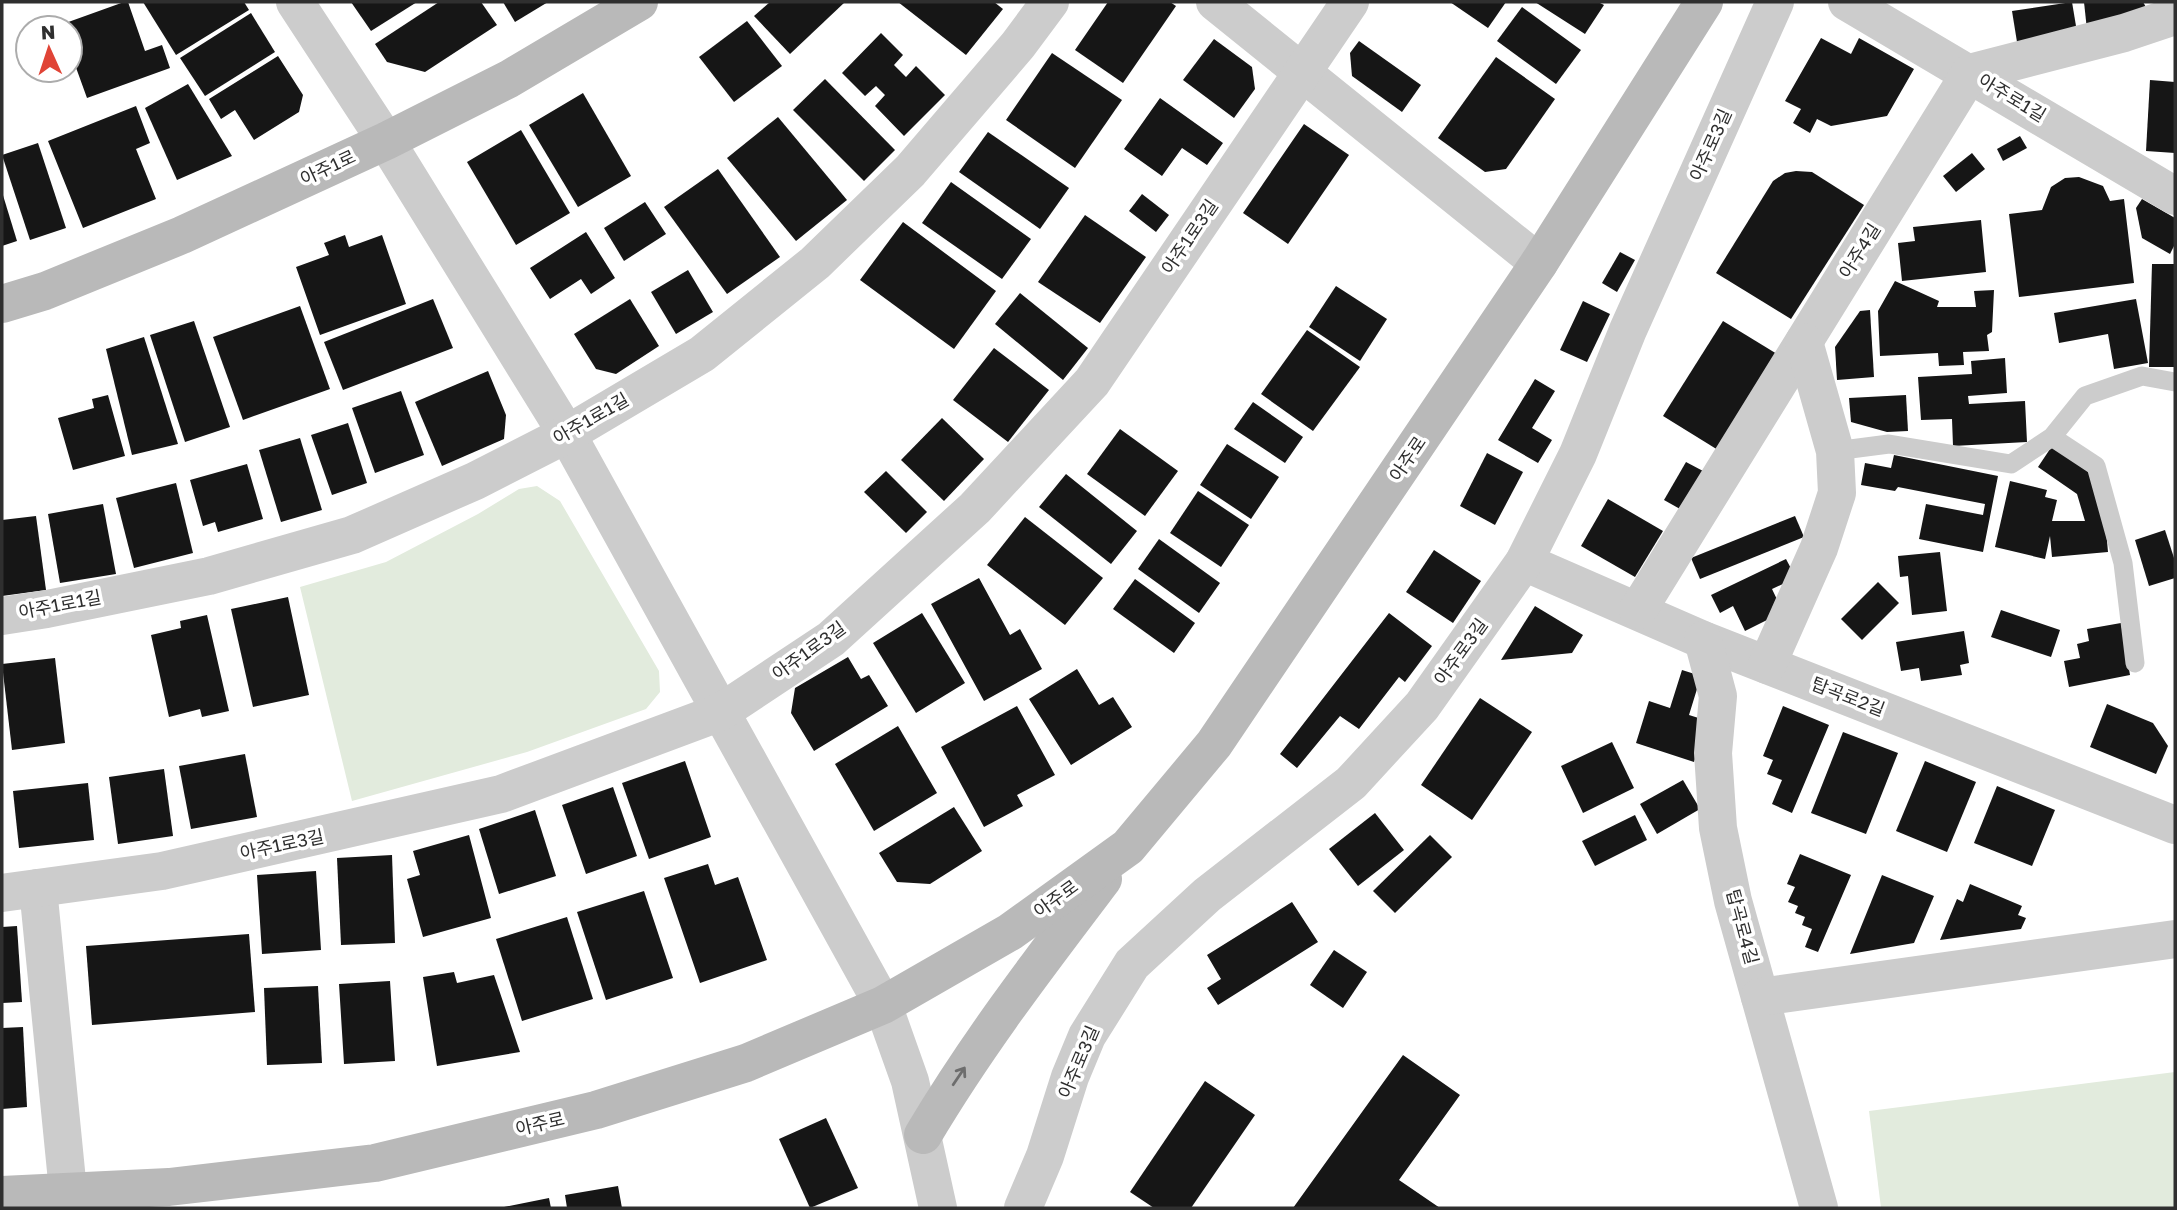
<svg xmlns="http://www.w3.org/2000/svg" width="2177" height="1210" viewBox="0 0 2177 1210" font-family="'Golos Text','Noto Sans KR',sans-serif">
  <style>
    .green { fill: #e2ebdd }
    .building { fill: #161616 }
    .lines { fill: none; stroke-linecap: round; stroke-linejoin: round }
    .lane { stroke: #ccc; stroke-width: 19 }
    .street { stroke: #ccc; stroke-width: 38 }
    .secondary { stroke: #b9b9b9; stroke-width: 38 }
    .oneway { stroke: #6d6d6d }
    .labels { text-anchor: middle; stroke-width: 7; stroke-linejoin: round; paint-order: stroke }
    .street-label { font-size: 18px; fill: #2f2f2f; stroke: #fff }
  </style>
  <rect width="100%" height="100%" fill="#fff"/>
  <g class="green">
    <path d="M537,486L560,501L659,671L660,692L646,709L527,752L352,801L300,587L386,562L478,514L519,489Z"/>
    <path d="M2175,1072V1208H1881L1869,1111Z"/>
  </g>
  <g class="building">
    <path d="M124,2H128L145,51L162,45L170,68L87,98L70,51V28H62L60,25Z"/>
    <path d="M143,2H244L249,10L176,55Z"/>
    <path d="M351,2H417L371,31Z"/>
    <path d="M439,2H481L497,25L425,72L387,62L375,44Z"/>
    <path d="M503,2H548L515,22Z"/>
    <path d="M770,2H845L790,54L754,16Z"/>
    <path d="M898,2H994L1003,9L966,55Z"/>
    <path d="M1108,2H1170L1176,6L1123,83L1075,50Z"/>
    <path d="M1450,2H1506L1488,28Z"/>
    <path d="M1535,2H1598L1604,5L1585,34Z"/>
    <path d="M2072,2L2077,32L2017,42L2012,11Z"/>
    <path d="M2084,2H2143L2150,14L2087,30Z"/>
    <path d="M1522,7L1581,50L1556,84L1497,41Z"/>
    <path d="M251,13L275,52L205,96L180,58Z"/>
    <path d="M747,21L782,66L734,102L699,57Z"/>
    <path d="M881,33L903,55L894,65L906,77L916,66L945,95L904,136L875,106L885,95L876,86L865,96L842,73Z"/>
    <path d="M1821,38L1851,54L1859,38L1914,69L1887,116L1831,126L1817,119L1810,133L1793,123L1801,109L1785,101Z"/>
    <path d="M1214,39L1252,67L1255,89L1234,118L1183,80Z"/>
    <path d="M1359,41L1421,85L1402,112L1352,76L1350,53Z"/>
    <path d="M1052,53L1122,100L1075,168L1006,120Z"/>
    <path d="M278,56L303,95L299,112L254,140L235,110L221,119L209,99Z"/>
    <path d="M1496,57L1555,99L1506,169L1485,172L1438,138Z"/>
    <path d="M825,79L895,150L864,181L793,110Z"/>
    <path d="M2150,80L2175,82V153L2146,151Z"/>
    <path d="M188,84L232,156L177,180L145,108Z"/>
    <path d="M583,93L631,176L578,207L529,125Z"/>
    <path d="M1160,98L1223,143L1207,165L1182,148L1162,176L1124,149Z"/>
    <path d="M136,106L150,143L136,149L156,199L83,228L48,141Z"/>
    <path d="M778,117L847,200L796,241L727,158Z"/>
    <path d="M1304,124L1349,155L1288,244L1243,213Z"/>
    <path d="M521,130L570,213L516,245L467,162Z"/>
    <path d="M988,132L1069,188L1040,229L959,172Z"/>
    <path d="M2020,136L2027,148L2003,161L1997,149Z"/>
    <path d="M38,143L66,228L30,240L2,155Z"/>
    <path d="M1972,153L1985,169L1956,192L1943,176Z"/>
    <path d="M718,169L780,257L727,294L664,207Z"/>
    <path d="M1796,171L1812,172L1864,205L1791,319L1716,273L1773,181L1785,173Z"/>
    <path d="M2079,177L2103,186L2110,201L2124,199L2134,283L2019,297L2009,214L2042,210L2051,187L2065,178Z"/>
    <path d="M951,182L1031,239L1002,279L922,223Z"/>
    <path d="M2,192L17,241L2,246Z"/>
    <path d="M1142,194L1169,215L1156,232L1129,211Z"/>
    <path d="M2142,199L2175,218V244L2170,254L2142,238L2136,208Z"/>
    <path d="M645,202L666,234L624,261L604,228Z"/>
    <path d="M1085,215L1146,257L1100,323L1038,282Z"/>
    <path d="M1981,220L1986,272L1902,281L1898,243L1915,241L1913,227Z"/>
    <path d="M903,222L996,291L954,349L860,280Z"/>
    <path d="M586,232L615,278L591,294L581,279L550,299L530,268Z"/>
    <path d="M345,235L349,247L382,235L406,304L320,335L296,267L329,255L324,243Z"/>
    <path d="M1620,252L1635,260L1617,292L1602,283Z"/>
    <path d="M2152,264H2175V367H2149Z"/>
    <path d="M688,270L713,312L676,334L651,292Z"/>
    <path d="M1895,281L1939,301L1937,307H1976L1974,291L1994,290L1992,332L1987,335L1989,351L1963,352L1964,365L1939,366L1938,353L1880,356L1878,311Z"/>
    <path d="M1336,286L1387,319L1360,361L1309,327Z"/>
    <path d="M1020,293L1088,348L1063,380L995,324Z"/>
    <path d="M433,299L453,348L343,390L324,342Z"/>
    <path d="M630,299L659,346L616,374L596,369L574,334Z"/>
    <path d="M2136,299L2148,363L2114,369L2108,334L2059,343L2054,313Z"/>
    <path d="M1583,301L1610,314L1587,362L1560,350Z"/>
    <path d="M300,306L330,389L243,420L213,337Z"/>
    <path d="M1870,310L1874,377L1837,380L1835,347L1860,311Z"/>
    <path d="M194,321L230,427L185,442L150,335Z"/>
    <path d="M1723,321L1777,354L1718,450L1663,416Z"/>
    <path d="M1307,330L1360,367L1313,431L1261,394Z"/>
    <path d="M144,337L178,444L132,455L106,349Z"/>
    <path d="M994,348L1049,390L1008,442L953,400Z"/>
    <path d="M2005,358L2007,393L1968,396L1969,404L2025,401L2027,442L1953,446L1952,419L1921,420L1918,377L1972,374L1971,361Z"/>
    <path d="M488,371L506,415L504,439L442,466L415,402Z"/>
    <path d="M1535,379L1555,391L1532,428L1552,440L1538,463L1498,440Z"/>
    <path d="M401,391L424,455L375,473L352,408Z"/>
    <path d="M108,395L125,456L73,470L58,418L94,408L92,399Z"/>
    <path d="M1906,395L1908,431L1887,432L1851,422L1849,398Z"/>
    <path d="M1253,402L1303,437L1285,463L1234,429Z"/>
    <path d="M942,418L984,459L944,501L901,460Z"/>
    <path d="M348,423L367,483L332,495L311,435Z"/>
    <path d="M1120,429L1178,471L1145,516L1087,474Z"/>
    <path d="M300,438L322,510L281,522L259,450Z"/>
    <path d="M1227,444L1279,477L1251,519L1200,485Z"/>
    <path d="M2052,446L2090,473L2105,518L2108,552L2052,557L2050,536L2045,559L1995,547L2010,481L2047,490L2045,497L2057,500L2052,521H2085L2077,494L2038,467Z"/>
    <path d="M1487,453L1523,472L1495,525L1460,506Z"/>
    <path d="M1894,455L1998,476L1983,552L1919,539L1926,504L1983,515L1985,504L1898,487L1895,491L1861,485L1865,463L1891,468Z"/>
    <path d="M1686,462L1703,471L1680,509L1664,500Z"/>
    <path d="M247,464L263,519L218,532L215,522L203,526L190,480Z"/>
    <path d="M886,471L927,512L906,533L864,492Z"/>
    <path d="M1066,474L1137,531L1111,564L1039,507Z"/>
    <path d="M176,483L193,553L134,568L116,498Z"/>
    <path d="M1198,491L1249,525L1221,567L1170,533Z"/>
    <path d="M1608,499L1663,531L1635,577L1581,546Z"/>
    <path d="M103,504L116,574L60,583L48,514Z"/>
    <path d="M36,516L46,590L2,596V520Z"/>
    <path d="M1795,516L1804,537L1700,579L1691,558Z"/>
    <path d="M1025,517L1103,578L1065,625L987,565Z"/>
    <path d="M2165,530L2175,561V578L2149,586L2135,540Z"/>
    <path d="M1159,539L1220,583L1199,613L1138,569Z"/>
    <path d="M1434,550L1481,581L1453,623L1406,592Z"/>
    <path d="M1940,552L1947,611L1912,615L1908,576L1900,577L1898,556Z"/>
    <path d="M1786,559L1796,578L1772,589L1783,612L1745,631L1733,606L1720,613L1711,595Z"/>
    <path d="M979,578L1010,635L1020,629L1042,669L984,701L931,604Z"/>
    <path d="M1135,579L1195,623L1174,653L1113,609Z"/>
    <path d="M1878,582L1899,603L1862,640L1841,619Z"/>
    <path d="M288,597L309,695L253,707L231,609Z"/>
    <path d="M1535,606L1583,635L1572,653L1501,660Z"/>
    <path d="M2001,610L2060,630L2051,657L1991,637Z"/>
    <path d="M922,613L965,683L916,713L873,643Z"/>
    <path d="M1389,613L1432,646L1405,682L1399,677L1359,729L1340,716L1297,768L1280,754Z"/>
    <path d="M207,615L229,711L202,717L200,709L169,717L151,635L181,628L180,621Z"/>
    <path d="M2121,623L2130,675L2069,687L2064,661L2080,658L2077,644L2089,641L2087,629Z"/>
    <path d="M1964,631L1969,663L1960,665L1962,675L1921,681L1919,668L1901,671L1896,642Z"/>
    <path d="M848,657L861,679L869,675L888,706L814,751L791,713L795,688Z"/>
    <path d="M55,658L65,743L12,750L2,664Z"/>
    <path d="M1077,669L1099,705L1113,697L1132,727L1071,765L1029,699Z"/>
    <path d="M1682,670L1701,676L1689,715L1708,721L1694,762L1636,743L1649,701L1670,708Z"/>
    <path d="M1480,698L1532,732L1472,820L1421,785Z"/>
    <path d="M2107,704L2153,723L2168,746L2156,774L2090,747Z"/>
    <path d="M1017,706L1055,775L1017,795L1023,806L984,827L941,747Z"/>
    <path d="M1783,706L1829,725L1792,813L1772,804L1782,780L1767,774L1773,760L1763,756Z"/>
    <path d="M898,726L937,793L874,831L835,764Z"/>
    <path d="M1843,732L1898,753L1866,834L1811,813Z"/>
    <path d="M1612,742L1634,788L1583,813L1561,766Z"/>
    <path d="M245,754L257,817L191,829L179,766Z"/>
    <path d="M685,761L711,837L649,859L622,783Z"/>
    <path d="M1925,761L1976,782L1947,852L1896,831Z"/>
    <path d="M164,769L173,836L118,844L109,777Z"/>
    <path d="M1683,780L1700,809L1657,834L1640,804Z"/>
    <path d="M88,783L94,840L19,848L13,791Z"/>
    <path d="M1997,786L2055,810L2032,866L1974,843Z"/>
    <path d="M613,787L637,856L586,874L562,805Z"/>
    <path d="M954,807L982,851L930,884L897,882L879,853Z"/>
    <path d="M535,810L556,876L499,894L479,829Z"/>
    <path d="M1375,813L1404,850L1358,886L1329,849Z"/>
    <path d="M1635,815L1647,840L1595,866L1582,841Z"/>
    <path d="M469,835L491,918L423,937L407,879L420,875L413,851Z"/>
    <path d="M1430,835L1452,857L1395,913L1373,891Z"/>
    <path d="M1800,854L1851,875L1818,952L1805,947L1812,929L1802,925L1805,917L1795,913L1798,906L1788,902L1795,887L1787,884Z"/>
    <path d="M392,855L395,943L341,945L337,858Z"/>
    <path d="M708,864L715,885L738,877L767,960L700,983L664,878Z"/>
    <path d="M316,871L321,950L262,954L257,875Z"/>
    <path d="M1882,875L1934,896L1914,943L1850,954Z"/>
    <path d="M1970,884L2022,906L2018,915L2026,918L2021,929L1940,940L1957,899L1963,902Z"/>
    <path d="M644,891L673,978L606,1000L577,912Z"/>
    <path d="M1292,902L1318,942L1218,1005L1207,988L1221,979L1207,955Z"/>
    <path d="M567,917L593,999L522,1021L496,939Z"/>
    <path d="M17,926L22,1002L2,1003V927Z"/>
    <path d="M249,934L255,1012L92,1025L86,946Z"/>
    <path d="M1334,950L1367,972L1343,1008L1310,985Z"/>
    <path d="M454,972L457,983L494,975L520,1052L437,1066L423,977Z"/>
    <path d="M390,981L395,1061L344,1064L339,984Z"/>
    <path d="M318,986L322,1063L267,1065L264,988Z"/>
    <path d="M23,1027L27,1107L2,1109V1028Z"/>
    <path d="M1403,1055L1460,1095L1399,1180L1440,1208H1293Z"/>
    <path d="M1205,1081L1255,1115L1191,1208H1154L1130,1192Z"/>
    <path d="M826,1118L858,1188L810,1208L779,1139Z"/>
    <path d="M618,1186L622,1208H567L565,1195Z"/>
    <path d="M549,1198L551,1208H504V1207Z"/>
  </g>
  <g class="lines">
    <g class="lane">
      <path d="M2052,437L2096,466L2123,563L2135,663"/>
      <path d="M1835,451L1889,444L2011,464L2052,437L2085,396L2142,376L2175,382"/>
    </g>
    <g class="street">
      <path d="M295,2L386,141L567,434L883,1005L910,1081L938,1208"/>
      <path d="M1215,2L1539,263"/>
      <path d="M1847,2L2175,196"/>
      <path d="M1524,562L1703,640L2175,825"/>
      <path d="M1638,610L1970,73L2124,33L2175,16"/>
      <path d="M2,616L47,609L209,576L352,535L475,481L567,434L702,354L815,263L910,171L1018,45L1050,2"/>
      <path d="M1703,640L1718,696L1713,753L1718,828L1733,901L1819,1208"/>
      <path d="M1767,665L1819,548L1837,493L1835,451L1804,342"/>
      <path d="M38,888L68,1191"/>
      <path d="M2,893L162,871L501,794L721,712L831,639L975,508L1092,382L1350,2"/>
      <path d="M1760,997L2175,939"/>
      <path d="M1023,1208L1045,1156L1070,1077L1087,1036L1132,964L1207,895L1351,783L1422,706L1524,562L1578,454L1628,330L1775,2"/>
    </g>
    <g class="secondary">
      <path d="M2,304L45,291L182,235L386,141L509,79L639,2"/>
      <path d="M923,1135C977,1044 1040,962 1103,879"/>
      <path d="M2,1195L169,1187L375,1163L596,1110L746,1063L883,1005L1010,932L1128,847L1214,744L1539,263L1704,2"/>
    </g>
  </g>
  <defs><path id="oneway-shaft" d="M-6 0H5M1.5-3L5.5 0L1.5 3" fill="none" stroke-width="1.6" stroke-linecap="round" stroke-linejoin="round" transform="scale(1.75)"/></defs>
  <use class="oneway" href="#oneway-shaft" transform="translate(959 1076) rotate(-56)"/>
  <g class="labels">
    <g class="street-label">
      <text transform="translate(2012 98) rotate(31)" y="6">아주로1길</text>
      <text transform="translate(1711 145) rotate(-66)" y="6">아주로3길</text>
      <text transform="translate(328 168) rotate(-25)" y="6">아주1로</text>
      <text transform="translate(1190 237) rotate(-56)" y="6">아주1로3길</text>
      <text transform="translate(1860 251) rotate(-58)" y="6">아주4길</text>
      <text transform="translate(591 419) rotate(-30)" y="6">아주1로1길</text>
      <text transform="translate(1408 459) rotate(-56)" y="6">아주로</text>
      <text transform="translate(60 605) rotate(-11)" y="6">아주1로1길</text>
      <text transform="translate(809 651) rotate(-36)" y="6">아주1로3길</text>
      <text transform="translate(1461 652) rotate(-54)" y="6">아주로3길</text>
      <text transform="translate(1848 697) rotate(21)" y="6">탑곡로2길</text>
      <text transform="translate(282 845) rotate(-12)" y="6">아주1로3길</text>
      <text transform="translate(1056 899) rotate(-36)" y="6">아주로</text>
      <text transform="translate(1742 927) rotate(75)" y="6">탑곡로4길</text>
      <text transform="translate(1079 1062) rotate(-67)" y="6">아주로3길</text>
      <text transform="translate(540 1124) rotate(-13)" y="6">아주로</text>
    </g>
  </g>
  <rect width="2177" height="1210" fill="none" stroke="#2f2f2f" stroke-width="7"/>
  <g transform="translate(49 49) rotate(357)"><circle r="33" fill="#ffffff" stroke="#acacac" stroke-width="2"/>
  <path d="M0-5L12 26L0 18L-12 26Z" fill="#e04436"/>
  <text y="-10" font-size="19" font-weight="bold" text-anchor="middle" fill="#2f2f2f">N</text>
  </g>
</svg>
